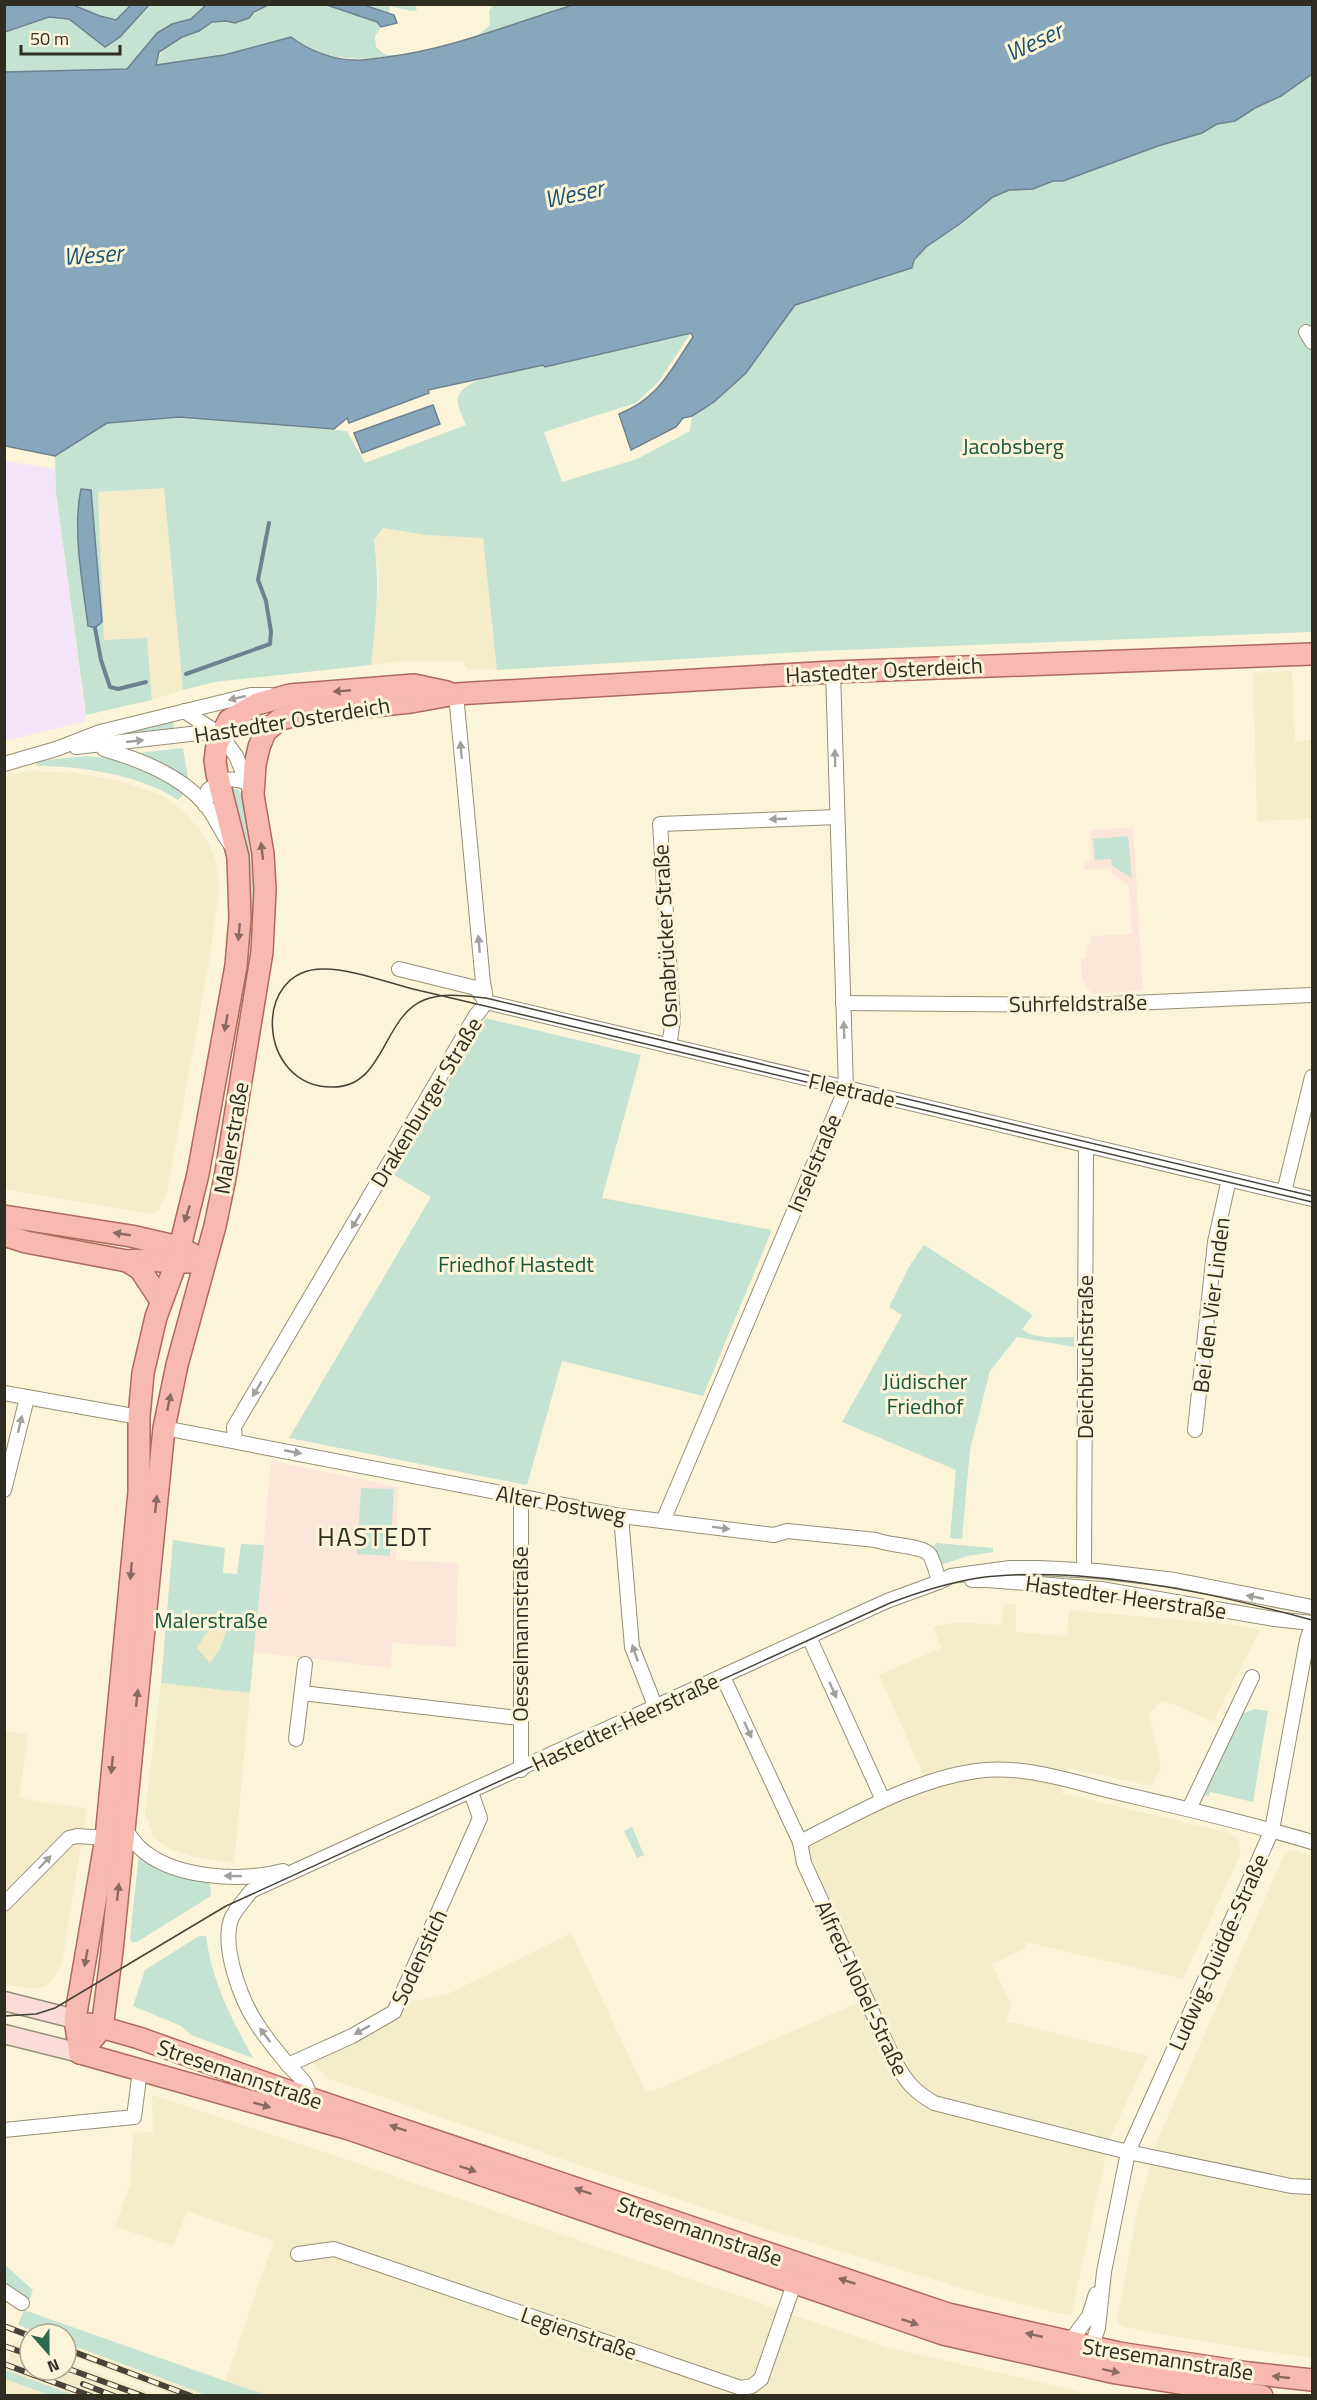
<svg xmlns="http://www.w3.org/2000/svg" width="1317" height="2400" viewBox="0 0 1317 2400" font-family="'Titillium Web',sans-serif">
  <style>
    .built { fill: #f5ecc9 }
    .industrial { fill: #f3e4f8 }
    .education { fill: #fce5d9 }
    .green { fill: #c5e3d3 }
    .sand { fill: #f4ebc5 }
    .water { fill: #87a7bd; stroke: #6d828e; stroke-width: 1.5 }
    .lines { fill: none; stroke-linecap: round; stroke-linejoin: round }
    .stream { stroke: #6d828e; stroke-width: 4 }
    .street-casing { stroke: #968f76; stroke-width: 16 }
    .secondary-casing { stroke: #968f76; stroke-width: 21 }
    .primary-casing { stroke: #ae6a5c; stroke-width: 24 }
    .street { stroke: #fff; stroke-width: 14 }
    .secondary { stroke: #fbdcd8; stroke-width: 18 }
    .primary { stroke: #f8b9b0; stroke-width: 21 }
    .tram { stroke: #474337; stroke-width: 1.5 }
    .rail-casing { stroke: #474337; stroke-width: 6 }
    .rail { stroke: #fcf4d9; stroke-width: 4; stroke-dasharray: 11; stroke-linecap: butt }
    .oneway { fill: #896b62 }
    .oneway2 { fill: #a1a09c }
    .labels { text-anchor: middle; stroke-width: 6; stroke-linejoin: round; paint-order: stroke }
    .park-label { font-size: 22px; fill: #18583e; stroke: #fcf4d9 }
    .street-label { font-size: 22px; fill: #2f2c22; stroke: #fcf4d9 }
    .water-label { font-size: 24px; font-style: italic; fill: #1c5373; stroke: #fcf4d9 }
    .quarter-label { font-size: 26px; letter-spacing: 1.5px; fill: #2f2c22; stroke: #fcf4d9 }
  </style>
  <rect width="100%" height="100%" fill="#fcf4d9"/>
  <g class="built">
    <path d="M164,487L183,690L152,700L147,639L104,641L98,492Z"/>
    <path d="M383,528L427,535L483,538L497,670L467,669L462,661H405L371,665L377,609L379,573L374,540Z"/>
    <path d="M1292,671L1295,741L1312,740V819L1257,821L1253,673Z"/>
    <path d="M29,771L76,773L119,781L162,795L182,810L200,830L212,850L217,867L219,890L209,963L167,1192L159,1210L150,1214L5,1189V776Z"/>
    <path d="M1004,1603L1016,1605V1632L1067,1636L1069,1610L1237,1625L1260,1630L1213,1722L1180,1707L1162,1701L1149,1714L1161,1767L1152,1786L1067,1768L1061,1793L1230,1833L1238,1839L1241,1853L1183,1979L1026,1942L1025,1948L992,1964L1011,2005L1006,2021L1148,2056L1110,2138L1071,2315L1053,2312L978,2293L754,2225L327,2078L305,2054L409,2002L448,1994L571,1933L645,2090L651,2092L860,2002L794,1863L798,1841L926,1781L879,1675L941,1648L933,1627L958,1622L1001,1625Z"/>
    <path d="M161,1683L250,1693L234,1863L194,1857L169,1849L153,1836L145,1812Z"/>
    <path d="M4,1730L28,1735L19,1798L87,1809L62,1964L51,1981L43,1987L33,1989L5,1984Z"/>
    <path d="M1286,1851H1295L1312,1856V2358L1230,2346L1129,2328L1123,2327L1117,2321L1137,2212L1157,2141Z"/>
    <path d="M152,2095L319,2150L886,2347L1079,2391L1078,2396L265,2395L225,2382L274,2241L187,2211L173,2246L115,2227L130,2185L133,2133L153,2132Z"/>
    <path d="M14,2342L30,2348V2370H66V2362L159,2395H73L5,2370Z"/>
    <path d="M66,2343L122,2365L206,2395H173L66,2354Z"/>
    <path d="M5,2379L49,2395H5Z"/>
  </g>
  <path class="industrial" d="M5,461L55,469L56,492L86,721L5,741Z"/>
  <g class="education">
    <path d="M1133,827L1143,990L1092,994L1082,979L1081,959L1086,958L1087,945L1091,944L1090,936L1132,934L1129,886L1113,875L1111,868L1084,870V863L1091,861L1090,830Z"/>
    <path d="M271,1461L398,1487L396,1560L458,1563L456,1647L392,1643L391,1668L254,1652Z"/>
  </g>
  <g class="green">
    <path d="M268,4L327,5L377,22L381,27L375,36L376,47L384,54L395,56C351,61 329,61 291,37L224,55L164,65H156C162,43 178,39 197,32C203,30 207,24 213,22C221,19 228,23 236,23C247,22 258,10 268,4Z"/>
    <path d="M4,5H207L191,19L172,24L157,33L127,69L13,72H5Z"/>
    <path d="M364,5H415L417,10L410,11L390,6L389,13Z"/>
    <path d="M493,5H573L477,36L490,25L489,11Z"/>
    <path d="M1312,74V632L818,651L497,670L483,538L427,535L383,528L374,540C380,584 376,622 371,665L214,682L183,690L164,488L98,492L104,640L147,638L152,700L86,715L56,492L55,456L107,423L179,417L347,431L365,463L466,425C463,417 457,408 458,398C462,376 523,370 543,365L546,367L691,333L659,381L636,403L544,432L562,482L637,459L690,431L692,416L714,402L746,373L795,305L901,272L913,263L926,247L998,194L1016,189H1033L1054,181H1063L1158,146L1202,133L1217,124L1235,121L1255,108L1281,96Z"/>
    <path d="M173,720L174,730L93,740Z"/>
    <path d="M183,748L189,783L138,754V753Z"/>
    <path d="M86,756C123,758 154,771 184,794L178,800C141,775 81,766 37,766L36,761Z"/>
    <path d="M229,788C240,787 243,795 245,804L257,924L252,923L250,873Z"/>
    <path d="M1128,836L1132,878L1112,866L1111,859L1095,860L1093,839Z"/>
    <path d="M485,1018L641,1055L602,1198L772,1230L703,1396L562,1361L527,1485L289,1438L431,1197L394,1175Z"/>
    <path d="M924,1245L1033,1315L1022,1329C1035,1340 1057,1337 1074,1337V1347L1017,1337L990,1371L970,1450L962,1539L950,1538L956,1470L842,1422L902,1315L889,1307L910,1265Z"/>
    <path d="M361,1488L394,1489L390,1556L357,1554Z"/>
    <path d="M173,1540L225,1548L223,1573L237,1574L241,1544L264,1545L250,1693L161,1683Z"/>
    <path d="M936,1543L993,1548V1552L968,1556L941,1565L932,1548Z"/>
    <path d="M1255,1709L1268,1711L1253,1802L1210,1792L1209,1796L1199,1794L1239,1715Z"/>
    <path d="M632,1827L644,1855L637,1858L624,1831Z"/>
    <path d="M139,1853L210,1881L211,1896L137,1942H132L130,1939Z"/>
    <path d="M199,1936H206C212,1982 231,2018 253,2058L191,2035L181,2026L133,2006L145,1970Z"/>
    <path d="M4,2264L33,2290L29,2302L5,2287Z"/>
    <path d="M24,2310L265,2395H206L66,2343V2334H41L18,2325Z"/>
    <path d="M5,2370L73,2395H49L5,2379Z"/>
  </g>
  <path class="sand" d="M226,1618L231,1619L220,1648L210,1663L197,1648C204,1635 212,1624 226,1618Z"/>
  <g class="water">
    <path d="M5,4L73,5L100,16L116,20L131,5H149L120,37L105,47L69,19L49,17L5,32Z"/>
    <path d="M207,4L268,5L254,12L249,18L235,23L226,21L212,22L199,31L182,37L159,52L156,65L224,55L291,37C308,50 333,60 355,60C365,61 377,58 387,57C451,49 511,24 573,5L1312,4V74L1281,96L1255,108L1235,121L1217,124L1202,133L1158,146L1063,181H1053L1033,189L1009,190L993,197L961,223L926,247L914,260L912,268L795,305L746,373L714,402L692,416L683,418L676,427L631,450L619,414C659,398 670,371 693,337L691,333L545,367L543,365L428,390L429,393L349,423L347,418L334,429L179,417L107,423L55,456L5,446V72L127,69L157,33L172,24L191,19Z"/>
    <path d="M327,5H364L394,15L397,23L381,27L377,22Z"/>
    <path d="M433,405L440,424L362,453L354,433Z"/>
    <path d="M81,489L91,490L102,622L95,628L88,626C83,584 72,531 81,489Z"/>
  </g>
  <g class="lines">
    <g class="stream">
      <path d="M95,628L101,660L110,687L118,689L146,682"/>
      <path d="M186,674L270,644L271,632L266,601L258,580L269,523"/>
    </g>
    <defs>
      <g id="street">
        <path d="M1306,332L1312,342"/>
        <path d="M184,711L221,735L236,756L251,792"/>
        <path d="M102,746L104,749C140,760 180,775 205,804C215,816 221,831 230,844"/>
        <path d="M76,747L208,732L221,735L276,721"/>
        <path d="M4,764L56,749L100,732L251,695H270"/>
        <path d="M205,805L208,790C220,781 230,776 245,782"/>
        <path d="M399,969L476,988L486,1002L1312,1199"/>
        <path d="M843,1003L1088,1005L1312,995"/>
        <path d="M669,1046L673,1020L660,824L837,817"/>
        <path d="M1284,1192L1312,1077"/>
        <path d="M4,1393L139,1417"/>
        <path d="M164,1428L621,1516L774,1535L787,1531L876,1540C889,1546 923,1545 930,1555C934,1563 937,1574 939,1582"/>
        <path d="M1195,1430L1215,1242L1229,1179"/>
        <path d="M235,1441L234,1427L476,1015C487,1004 487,999 483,983L456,694"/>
        <path d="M4,1490L27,1398"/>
        <path d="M621,1516L632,1647L656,1708"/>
        <path d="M663,1521L846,1088L833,672"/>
        <path d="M1084,1570L1086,1145"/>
        <path d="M972,1580H987L1101,1589L1274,1619L1312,1623"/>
        <path d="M809,1637L883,1800"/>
        <path d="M723,1677L800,1842L804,1863L895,2062C907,2083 914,2091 934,2103L1128,2152L1291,2186L1312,2187"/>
        <path d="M302,1693L519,1718"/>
        <path d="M296,1739L305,1664"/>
        <path d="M521,1770V1498"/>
        <path d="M1189,1809L1252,1677"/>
        <path d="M124,1828C129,1834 133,1841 139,1847C172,1879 241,1882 283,1871"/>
        <path d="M800,1842C856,1814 913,1780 976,1771C1023,1764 1073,1782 1119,1793C1183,1808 1249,1823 1312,1842"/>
        <path d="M4,1904L69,1838L77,1836L106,1838"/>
        <path d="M288,2065L352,2036L394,2012L480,1818L471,1792"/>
        <path d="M310,2098C306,2077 296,2076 285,2061C275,2049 265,2037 257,2024C241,2000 220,1945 232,1917C237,1908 245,1899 251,1891L887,1601L939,1582L951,1576L1010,1568H1039L1097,1571L1175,1580L1312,1607"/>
        <path d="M4,2130L134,2117L140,2070"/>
        <path d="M298,2254L334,2249L741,2388L752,2386L761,2379L794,2284"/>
        <path d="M4,2291L22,2303"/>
        <path d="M1069,2343L1089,2316L1096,2294"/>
        <path d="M1086,2352L1091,2347L1098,2328L1104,2272L1128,2152L1272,1830L1307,1640L1312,1626"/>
      </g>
      <g id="secondary">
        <path d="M4,2001L75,2019"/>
        <path d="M4,2034L80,2053"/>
      </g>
      <g id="primary">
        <path d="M4,1216L131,1236L179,1247L192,1254"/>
        <path d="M4,1235L26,1242L127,1261C148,1258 168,1263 190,1262"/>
        <path d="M127,1261L140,1269L161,1301"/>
        <path d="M90,2024L139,2038L285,2090L948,2314L1119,2353L1249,2373L1312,2380"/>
        <path d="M80,2053L102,2028L112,1951L164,1428L177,1365L215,1226L225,1178L262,952L265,890L263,854L253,795L255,765L259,747L265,732L279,720L298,714L411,702L456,694L833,672L1312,654"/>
        <path d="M80,2053L75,2019L106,1838L139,1492V1417L143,1373L156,1317L176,1263L198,1174L236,966L240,918L238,857L217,774L215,761L217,744L229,720L257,704L290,695L414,685L447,692"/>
        <path d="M80,2053L349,2129L943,2334L1116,2373L1262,2396"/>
      </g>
    </defs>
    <use href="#street" class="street-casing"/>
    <use href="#secondary" class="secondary-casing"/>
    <use href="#primary" class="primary-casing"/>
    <use href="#street" class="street"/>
    <use href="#secondary" class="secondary"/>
    <use href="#primary" class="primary"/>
    <g class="tram">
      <path d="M1312,1196L486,998C466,996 444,992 424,1000C382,1017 385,1088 332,1087C257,1087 251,968 324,969C351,969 386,982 413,989C477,1004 540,1019 604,1034C840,1090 1076,1146 1312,1202"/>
      <path d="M4,2016L36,2014L55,2008L226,1906L890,1603C919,1592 947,1583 978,1578C1011,1573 1045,1574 1079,1576C1159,1582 1235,1599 1312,1620"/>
    </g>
    <defs>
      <g id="rail">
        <path d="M4,2326L30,2336"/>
        <path d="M4,2346L30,2355"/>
        <path d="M66,2349L191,2396"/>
        <path d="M4,2364L91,2396"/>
        <path d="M66,2368L143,2396"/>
        <path d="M83,2384L114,2396"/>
      </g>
    </defs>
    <use href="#rail" class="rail-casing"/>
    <use href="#rail" class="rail"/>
  </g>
  <defs><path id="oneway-solid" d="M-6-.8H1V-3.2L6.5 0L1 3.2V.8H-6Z" transform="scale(1.5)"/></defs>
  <g class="oneway">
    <use href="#oneway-solid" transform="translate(342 691) rotate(175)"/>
    <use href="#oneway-solid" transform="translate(262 851) rotate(-97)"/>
    <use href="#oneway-solid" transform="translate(239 932) rotate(95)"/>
    <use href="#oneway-solid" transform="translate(226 1023) rotate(100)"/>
    <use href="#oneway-solid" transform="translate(187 1214) rotate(108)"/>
    <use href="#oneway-solid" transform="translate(122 1234) rotate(-171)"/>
    <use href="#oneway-solid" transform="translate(169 1402) rotate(-78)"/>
    <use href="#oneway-solid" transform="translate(156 1504) rotate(-84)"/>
    <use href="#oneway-solid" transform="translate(131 1571) rotate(95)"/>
    <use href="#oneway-solid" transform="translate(137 1698) rotate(-84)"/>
    <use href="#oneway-solid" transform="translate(112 1765) rotate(96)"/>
    <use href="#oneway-solid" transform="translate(118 1892) rotate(-84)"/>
    <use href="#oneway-solid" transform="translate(86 1958) rotate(100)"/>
    <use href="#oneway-solid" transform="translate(262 2105) rotate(16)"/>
    <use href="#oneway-solid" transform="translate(398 2128) rotate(-161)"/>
    <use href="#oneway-solid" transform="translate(468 2169) rotate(18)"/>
    <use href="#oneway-solid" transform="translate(583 2191) rotate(-161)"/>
    <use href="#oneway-solid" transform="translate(847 2281) rotate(-162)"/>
    <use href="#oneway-solid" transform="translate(910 2322) rotate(19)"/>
    <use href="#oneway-solid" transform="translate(1034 2335) rotate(-167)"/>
    <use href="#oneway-solid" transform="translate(1111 2371) rotate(12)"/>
    <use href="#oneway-solid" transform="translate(1281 2377) rotate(-174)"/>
  </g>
  <g class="oneway2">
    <use href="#oneway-solid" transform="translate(237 698) rotate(167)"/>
    <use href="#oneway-solid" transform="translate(135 741) rotate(-6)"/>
    <use href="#oneway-solid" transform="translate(461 750) rotate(-95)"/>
    <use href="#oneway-solid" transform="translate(835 758) rotate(-91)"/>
    <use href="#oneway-solid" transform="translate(778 819) rotate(178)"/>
    <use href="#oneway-solid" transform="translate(479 944) rotate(-95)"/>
    <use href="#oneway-solid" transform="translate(844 1030) rotate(-92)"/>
    <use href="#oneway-solid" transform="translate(356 1221) rotate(121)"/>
    <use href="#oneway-solid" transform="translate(257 1389) rotate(121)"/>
    <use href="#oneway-solid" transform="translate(20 1424) rotate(-77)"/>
    <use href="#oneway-solid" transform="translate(293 1452) rotate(11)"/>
    <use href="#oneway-solid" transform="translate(721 1528) rotate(7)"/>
    <use href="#oneway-solid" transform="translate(1255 1597) rotate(-169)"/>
    <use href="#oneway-solid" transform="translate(635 1653) rotate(-109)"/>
    <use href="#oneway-solid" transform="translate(833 1690) rotate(66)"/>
    <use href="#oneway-solid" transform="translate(748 1730) rotate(65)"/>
    <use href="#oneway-solid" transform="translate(45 1862) rotate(-46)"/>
    <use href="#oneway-solid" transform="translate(233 1876) rotate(-179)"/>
    <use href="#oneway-solid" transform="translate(362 2030) rotate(151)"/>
    <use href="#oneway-solid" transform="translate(265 2035) rotate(-127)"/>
  </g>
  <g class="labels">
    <g class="park-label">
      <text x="1013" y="454">Jacobsberg</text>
      <text x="516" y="1272">Friedhof Hastedt</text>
      <text x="925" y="1389">Jüdischer<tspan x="925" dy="25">Friedhof</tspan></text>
      <text x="211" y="1628">Malerstraße</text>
    </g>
    <g class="street-label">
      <text transform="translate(884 670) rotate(-3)" y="8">Hastedter Osterdeich</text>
      <text transform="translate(292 720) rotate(-9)" y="8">Hastedter Osterdeich</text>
      <text transform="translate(665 936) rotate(-93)" y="8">Osnabrücker Straße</text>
      <text transform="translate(1078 1003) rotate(-1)" y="8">Suhrfeldstraße</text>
      <text transform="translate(852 1090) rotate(13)" y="8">Fleetrade</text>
      <text transform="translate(426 1102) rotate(-59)" y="8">Drakenburger Straße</text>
      <text transform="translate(231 1138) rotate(-80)" y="8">Malerstraße</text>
      <text transform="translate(814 1163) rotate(-67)" y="8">Inselstraße</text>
      <text transform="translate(1211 1305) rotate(-83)" y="8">Bei den Vier Linden</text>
      <text transform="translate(1085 1357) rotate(-90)" y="8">Deichbruchstraße</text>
      <text transform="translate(561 1504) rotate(10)" y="8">Alter Postweg</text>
      <text transform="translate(1126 1597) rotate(8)" y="8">Hastedter Heerstraße</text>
      <text transform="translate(520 1634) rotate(-90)" y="8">Oesselmannstraße</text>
      <text transform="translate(625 1722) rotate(-25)" y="8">Hastedter Heerstraße</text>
      <text transform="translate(1218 1952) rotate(-66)" y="8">Ludwig-Quidde-Straße</text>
      <text transform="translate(419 1957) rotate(-65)" y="8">Sodenstich</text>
      <text transform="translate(862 1988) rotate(65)" y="8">Alfred-Nobel-Straße</text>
      <text transform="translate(240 2074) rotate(19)" y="8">Stresemannstraße</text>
      <text transform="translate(700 2231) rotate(19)" y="8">Stresemannstraße</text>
      <text transform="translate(579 2333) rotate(19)" y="8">Legienstraße</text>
      <text transform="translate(1168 2359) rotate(9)" y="8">Stresemannstraße</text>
    </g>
    <g class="water-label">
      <text transform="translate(1034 42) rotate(-25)" y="8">Weser</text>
      <text transform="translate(574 194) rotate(-12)" y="8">Weser</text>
      <text transform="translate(93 255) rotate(-4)" y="8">Weser</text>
    </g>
    <g class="quarter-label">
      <text x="375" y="1546">HASTEDT</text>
    </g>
  </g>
  <rect width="1317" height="2400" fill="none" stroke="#2f2c22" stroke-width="12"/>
  <g transform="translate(48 2352) rotate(159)"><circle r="28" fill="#fcf4d9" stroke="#aaa490" stroke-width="1.5"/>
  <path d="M0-4.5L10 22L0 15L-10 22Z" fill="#2f674f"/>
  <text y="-9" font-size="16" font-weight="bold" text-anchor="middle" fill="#2f2c22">N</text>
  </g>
  <path d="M21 45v9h99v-9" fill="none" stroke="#2f2c22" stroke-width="3"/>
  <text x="30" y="45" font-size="18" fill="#2f2c22" stroke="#fcf4d9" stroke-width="4.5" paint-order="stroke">50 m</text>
</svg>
